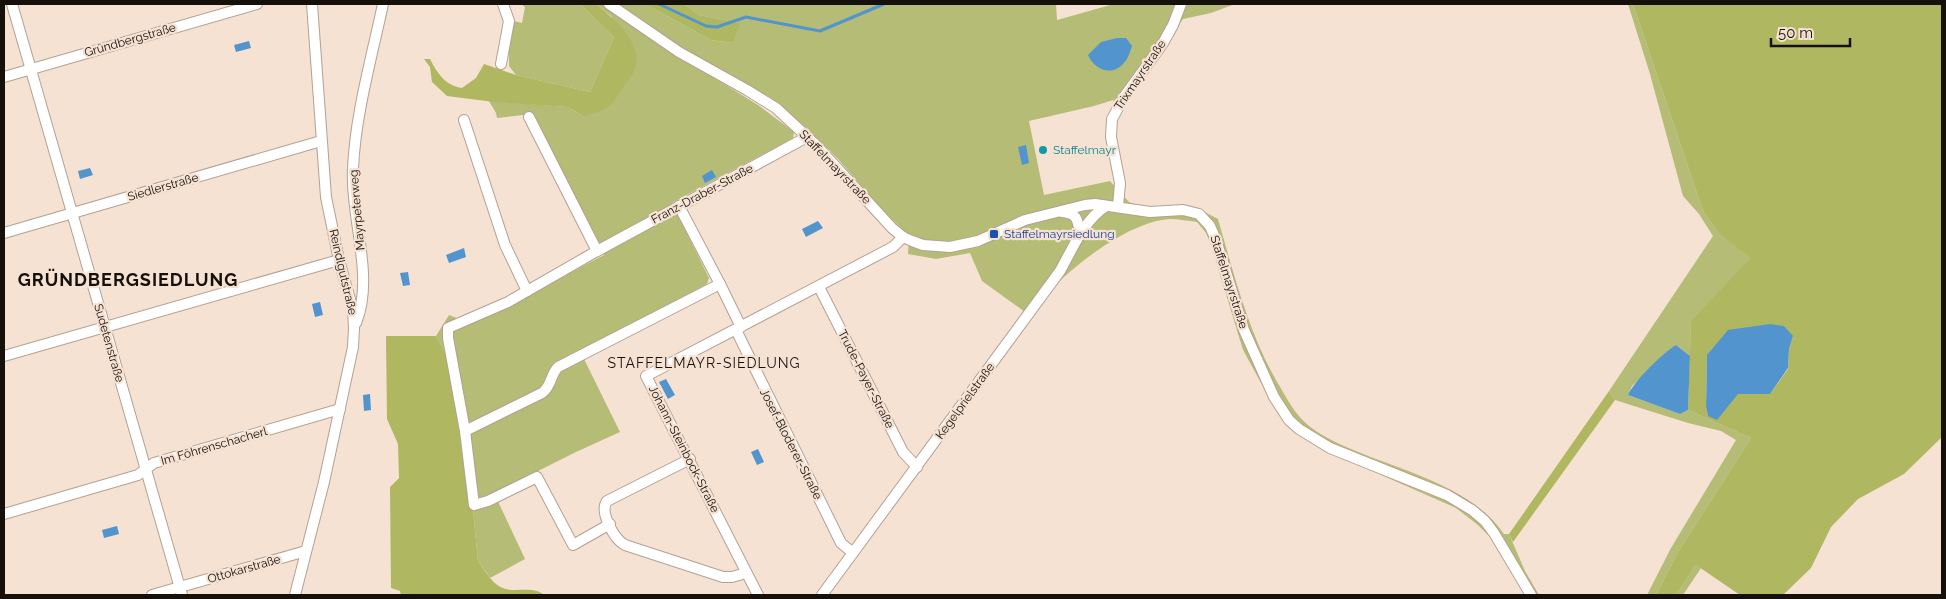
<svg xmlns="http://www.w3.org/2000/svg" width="1946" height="599" viewBox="0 0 1946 599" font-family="Raleway,sans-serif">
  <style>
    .green { fill: #b4bc75 }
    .forest { fill: #afb760; fill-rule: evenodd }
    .water { fill: #5294ce }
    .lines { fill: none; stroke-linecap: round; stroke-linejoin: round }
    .stream { stroke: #5294ce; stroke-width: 3 }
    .minor-casing { stroke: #b4a193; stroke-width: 12 }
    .minor { stroke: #fff; stroke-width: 10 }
    .culture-dot { fill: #0f9aa8; stroke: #f6e2d3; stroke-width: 2 }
    .transit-dot { fill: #1a4fb4; stroke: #f6e2d3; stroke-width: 2 }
    .labels { text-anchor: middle; stroke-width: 4.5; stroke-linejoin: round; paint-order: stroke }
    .street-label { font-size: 12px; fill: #16100b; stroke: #f6e2d3 }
    .culture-label { font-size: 12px; fill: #0d838f; stroke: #f6e2d3; text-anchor: start }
    .transit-label { font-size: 12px; fill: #164399; stroke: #f6e2d3; text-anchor: start }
    .neighbourhood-label { font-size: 14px; letter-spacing: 1px; fill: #16100b; stroke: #f6e2d3 }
    .district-label { font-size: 18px; font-weight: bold; letter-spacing: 1px; fill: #16100b; stroke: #f6e2d3 }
  </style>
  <rect width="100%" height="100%" fill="#f6e2d3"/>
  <g class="green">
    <path d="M521,4H580L614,37L590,92L516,75L509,66V50L514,21L522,23L525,7Z"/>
    <path d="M596,4H645L711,40L733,43L739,23L699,15L684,4H1056L1057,20L1114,4H1235L1211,13L1183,19L1119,113L1113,100L1094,106L1029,121L1044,195L1110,181L1129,202L1142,207L1181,206L1195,207L1218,219C1235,278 1250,339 1283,392C1290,404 1297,416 1308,425C1320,435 1337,443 1351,449C1402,471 1471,486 1504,534H1509L1525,571L1539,595H1525L1492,539L1478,525L1456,508L1318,447L1294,432L1286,424L1277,412L1243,350L1211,245L1206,233L1197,222C1189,221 1179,219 1170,219C1135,221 1089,254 1063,278C1051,288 1042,304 1032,317L982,281L970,253L936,259L908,254L909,235L884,212L838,159L808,129L768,96L709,65L637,21L648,37L758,105L794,132L793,138L672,203L709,278L707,284L580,351L620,432L576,452L494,493L525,559L490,578L478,561L465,428L451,363L436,336L449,315L459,319L547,285L604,255L531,114L497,118L496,113L489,101L568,107L583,116L635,69L611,16Z"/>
    <path d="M1628,4H1633L1703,211L1720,235L1752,258L1691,320L1690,356L1676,345L1632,386L1628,395L1680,414L1688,410L1751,438L1678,552L1656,595H1647L1671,548L1736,440L1721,431L1688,423L1615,400L1609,391L1713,236L1699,214L1683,196L1650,74Z"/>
    <path d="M1696,565L1701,568L1683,595H1676Z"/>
  </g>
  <g class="forest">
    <path d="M580,4H596C614,19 643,42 635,69C633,75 627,81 624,86C611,107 608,110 583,116L568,107L494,102L447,96L432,82L430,67L424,59H430C437,73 446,86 462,88L476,78L484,64L516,75L590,92L614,37Z"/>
    <path d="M645,4H684L699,15L740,23L733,43L711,40Z"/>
    <path d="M1633,4H1942V437L1904,474L1858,499L1831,527L1811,568L1783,595H1740L1696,565L1676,595H1656L1678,552L1751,438L1688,410L1691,320L1751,258L1720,235L1703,211ZM1793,336L1789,349L1788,369L1770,394H1738L1708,416L1706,407L1707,355Z"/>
    <path d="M386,336H436L451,363L465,428L478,561C485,571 493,586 506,589C519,592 534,586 544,595H401L400,591L391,588L390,487L399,478L398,444L387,419Z"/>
    <path d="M1609,391L1615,400L1513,542L1509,534Z"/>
  </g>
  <g class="water">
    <path d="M1117,38H1126L1132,46C1130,52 1128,59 1123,64C1111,77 1094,69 1088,55L1101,42Z"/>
    <path d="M249,41L251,48L236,52L234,45Z"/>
    <path d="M1026,145L1029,163L1022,165L1018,147Z"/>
    <path d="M90,168L93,175L80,179L78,171Z"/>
    <path d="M712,170L716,177L705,183L702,176Z"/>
    <path d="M818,221L823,228L806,237L802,229Z"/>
    <path d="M464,248L466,257L449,263L446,255Z"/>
    <path d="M408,272L410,285L403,286L400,273Z"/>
    <path d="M320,302L323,315L315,317L312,304Z"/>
    <path d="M1770,324L1784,326L1793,336L1789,349L1788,368L1770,394H1738L1717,420L1708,416L1706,407L1707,355L1728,330Z"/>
    <path d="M1676,345L1690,356L1688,410L1680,414L1628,395C1633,382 1664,352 1676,345Z"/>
    <path d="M666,379L675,395L668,399L659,382Z"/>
    <path d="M370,394L371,410L364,411L363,395Z"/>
    <path d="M758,449L764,462L757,465L751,452Z"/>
    <path d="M117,526L119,534L104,538L102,530Z"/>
  </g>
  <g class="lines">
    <path class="stream" d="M659,4L706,26L717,27L746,17L820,31L884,4"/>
    <defs>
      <g id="minor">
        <path d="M12,4L182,595"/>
        <path d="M609,4L679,52L747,90L776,108L817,146L892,228L903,237L912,241L923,245L950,247L978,241L1025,220L1085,205L1095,204L1150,212L1183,210L1199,214L1210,226L1216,240L1244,330L1274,397L1289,420L1299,429L1330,448L1447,495L1472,510L1485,521L1494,533L1531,595"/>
        <path d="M501,64L509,21L503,4"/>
        <path d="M4,77L257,4"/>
        <path d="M529,117L597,251"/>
        <path d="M464,120L505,245L527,291"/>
        <path d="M1118,207L1120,183L1111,137L1112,119L1124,97L1163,43L1173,25L1181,4"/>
        <path d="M1062,212C1078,213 1078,221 1080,235"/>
        <path d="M4,233L321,141"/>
        <path d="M720,284L741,327"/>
        <path d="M819,287L903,452L917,467"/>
        <path d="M356,323C375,276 350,217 353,169C355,116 372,56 383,4"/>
        <path d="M736,330L841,543L853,553"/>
        <path d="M4,356L339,260"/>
        <path d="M465,431L542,393C552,386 550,375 558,367L720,284L679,206"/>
        <path d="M690,459L607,501C599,512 614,539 625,545L723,577H732L746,573"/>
        <path d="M4,514L138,475L154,463L340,409"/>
        <path d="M610,524L573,545L537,477L488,501L474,505L465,431L448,338V328L508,302L597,251L807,137"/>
        <path d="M152,595L306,551"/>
        <path d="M295,595L324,482L353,347L354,328L353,310L339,260L326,197L312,4"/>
        <path d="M758,595L646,376L893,247L903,237"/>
        <path d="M822,595L1060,271C1073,248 1084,220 1106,206"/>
      </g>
    </defs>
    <use href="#minor" class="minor-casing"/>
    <use href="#minor" class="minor"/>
  </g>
  <circle class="culture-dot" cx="1043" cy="150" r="5"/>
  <rect class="transit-dot" x="989" y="229" width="10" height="10" rx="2.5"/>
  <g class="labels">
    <g class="street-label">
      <text transform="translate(130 40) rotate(-16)" y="4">Gründbergstraße</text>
      <text transform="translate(1140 75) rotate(-56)" y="4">Trixmayrstraße</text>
      <text transform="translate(835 167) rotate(46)" y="4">Staffelmayrstraße</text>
      <text transform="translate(163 187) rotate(-16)" y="4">Siedlerstraße</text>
      <text transform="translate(702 194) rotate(-28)" y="4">Franz-Draber-Straße</text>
      <text transform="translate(357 210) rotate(-95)" y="4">Mayrpeterweg</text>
      <text transform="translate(343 272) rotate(77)" y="4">Reindlgutstraße</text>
      <text transform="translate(1229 282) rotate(72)" y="4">Staffelmayrstraße</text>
      <text transform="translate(109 343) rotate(74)" y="4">Sudetenstraße</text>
      <text transform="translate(866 379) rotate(63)" y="4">Trude-Payer-Straße</text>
      <text transform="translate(965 401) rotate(-54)" y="4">Kegelprielstraße</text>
      <text transform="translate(791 444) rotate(63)" y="4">Josef-Bloderer-Straße</text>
      <text transform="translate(214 446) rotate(-16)" y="4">Im Föhrenschacherl</text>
      <text transform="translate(684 449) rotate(63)" y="4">Johann-Steinbock-Straße</text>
      <text transform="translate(244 569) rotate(-16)" y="4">Ottokarstraße</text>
    </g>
    <g class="culture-label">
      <text x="1053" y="154">Staffelmayr</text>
    </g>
    <g class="transit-label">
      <text x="1004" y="238">Staffelmayrsiedlung</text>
    </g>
    <g class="neighbourhood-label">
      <text x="704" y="368">STAFFELMAYR-SIEDLUNG</text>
    </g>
    <g class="district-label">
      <text x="128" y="286">GRÜNDBERGSIEDLUNG</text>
    </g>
  </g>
  <rect width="1946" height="599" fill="none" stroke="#16100b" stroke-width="10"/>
  <path d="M1771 38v8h79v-8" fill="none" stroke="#16100b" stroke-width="2.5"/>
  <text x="1778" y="38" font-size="15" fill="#16100b" stroke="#f6e2d3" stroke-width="4" paint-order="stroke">50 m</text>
</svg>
